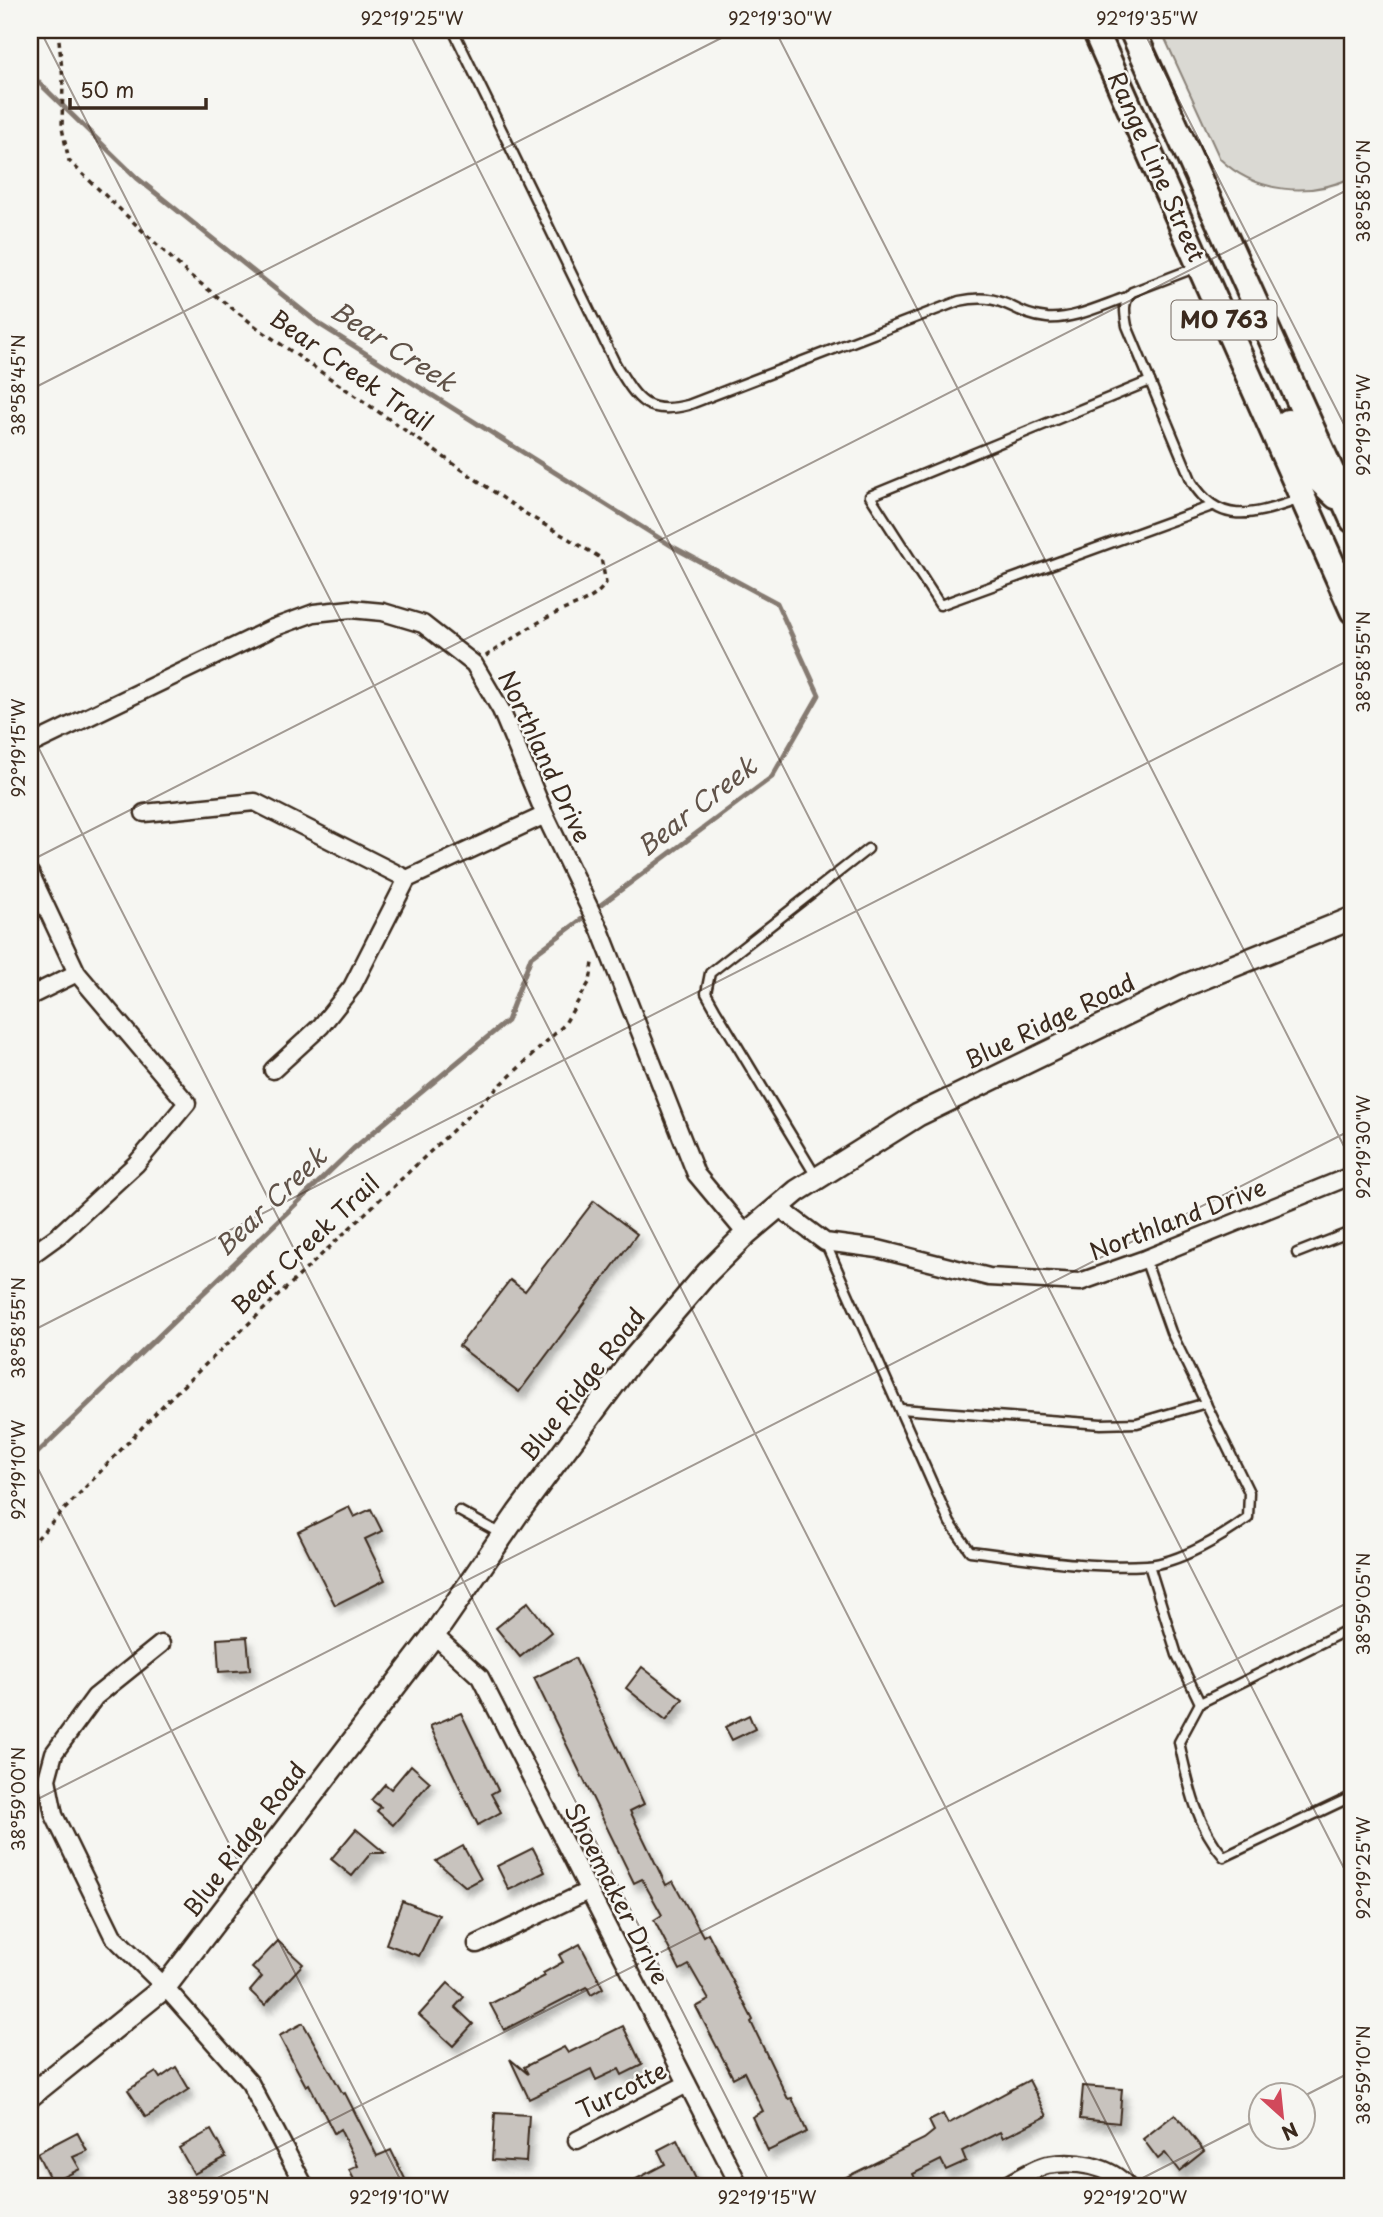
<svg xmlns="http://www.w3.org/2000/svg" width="1383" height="2217" viewBox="0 0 1383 2217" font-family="'Playpen Sans',sans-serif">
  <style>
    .green { fill: #dad9d3; stroke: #8a8278; stroke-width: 2 }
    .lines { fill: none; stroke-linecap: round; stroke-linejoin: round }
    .stream { stroke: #857a71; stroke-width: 5 }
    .building { fill: #c8c3be; stroke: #3b2a1e; stroke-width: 2; filter: url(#shadow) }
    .lane-casing { stroke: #3b2a1e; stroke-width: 13 }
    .street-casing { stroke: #3b2a1e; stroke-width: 21 }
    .secondary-casing { stroke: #3b2a1e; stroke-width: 26 }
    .primary-casing { stroke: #3b2a1e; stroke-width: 30 }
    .path { stroke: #3b2a1e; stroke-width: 3.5; stroke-dasharray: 5 5; stroke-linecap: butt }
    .lane { stroke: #f6f6f2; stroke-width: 8 }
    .street { stroke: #f6f6f2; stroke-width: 16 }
    .secondary { stroke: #f6f6f2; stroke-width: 21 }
    .primary { stroke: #f6f6f2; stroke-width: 24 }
    .ticks { fill: none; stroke: #3b2a1e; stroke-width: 2; stroke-opacity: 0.45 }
    .labels { text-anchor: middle; stroke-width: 5; stroke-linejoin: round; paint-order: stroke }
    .shield { fill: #f6f6f2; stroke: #73675e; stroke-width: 2 }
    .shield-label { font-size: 23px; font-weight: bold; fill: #3b2a1e }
    .street-label { font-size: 24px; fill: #3b2a1e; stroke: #f6f6f2 }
    .water-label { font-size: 26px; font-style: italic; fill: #605248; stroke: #f6f6f2 }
    .neatline { fill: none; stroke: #3b2a1e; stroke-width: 2.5 }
    .ticks-label { font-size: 18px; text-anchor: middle; fill: #3b2a1e }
  </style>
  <defs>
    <filter id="shadow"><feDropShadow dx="4.5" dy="8" stdDeviation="3.5" flood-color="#0004"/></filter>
  </defs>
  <rect width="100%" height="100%" fill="#f6f6f2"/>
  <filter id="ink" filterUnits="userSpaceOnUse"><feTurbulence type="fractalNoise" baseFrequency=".0143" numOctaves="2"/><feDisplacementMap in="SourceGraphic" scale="14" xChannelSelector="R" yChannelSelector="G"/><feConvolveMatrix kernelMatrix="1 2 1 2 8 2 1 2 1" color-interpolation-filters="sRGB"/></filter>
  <g filter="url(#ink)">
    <path class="green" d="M1161,30H1353V177C1309,198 1256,193 1220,159Z"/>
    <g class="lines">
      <path class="stream" d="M30,74L137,178L319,324L675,548L777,603L819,695L772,777L531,957L507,1021L353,1149L30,1460"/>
    </g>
    <g class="building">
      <path d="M594,1201L637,1234L519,1392L459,1346L510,1280L525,1291Z"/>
      <path d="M349,1507L354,1517L371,1509L382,1531L365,1539L385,1580L335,1605L298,1532Z"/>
      <path d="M528,1602L551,1632L520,1657L496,1628Z"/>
      <path d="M247,1637L250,1670L219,1672L217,1639Z"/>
      <path d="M575,1658L644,1804L630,1811L666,1885L673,1881L703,1936L708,1933L753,2020L751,2022L788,2099L792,2098L807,2132L768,2151L752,2117L763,2111L744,2072L733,2078L696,2007L709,2000L689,1965L680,1970L654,1920L662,1915L642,1879L634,1883L534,1678Z"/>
      <path d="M642,1667L683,1699L666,1720L626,1688Z"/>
      <path d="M461,1713L498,1790L491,1794L501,1812L478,1825L430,1726Z"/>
      <path d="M749,1715L755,1729L732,1740L725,1727Z"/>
      <path d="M411,1765L430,1782L393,1825L377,1811L381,1807L371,1800L385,1784L391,1789Z"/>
      <path d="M356,1829L385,1853H371L352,1876L331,1859Z"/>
      <path d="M463,1846L481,1879L466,1887L436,1861Z"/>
      <path d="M533,1848L545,1872L509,1890L497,1866Z"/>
      <path d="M402,1901L439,1915L419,1956L386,1944Z"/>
      <path d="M278,1941L303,1964L265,2005L250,1991L262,1977L252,1968Z"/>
      <path d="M580,1944L603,1988L591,1995L587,1987L504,2030L490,2004L545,1976L543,1973L563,1962L559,1955Z"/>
      <path d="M448,1983L464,1997L455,2007L473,2024L453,2046L419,2015Z"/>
      <path d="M303,2023L343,2094L345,2093L377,2156L391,2150L409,2187H373L370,2181L358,2187L349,2170L358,2166L340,2129L334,2133L309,2084L306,2086L279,2036Z"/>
      <path d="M623,2026L642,2065L622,2075L619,2069L596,2080L591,2069L529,2099L510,2059L528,2074L524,2067L564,2047L568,2053Z"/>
      <path d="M176,2067L189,2089L146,2117L128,2090L156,2072L160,2078Z"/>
      <path d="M1029,2080L1047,2116L1003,2138L1000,2132L962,2151L966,2161L946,2170L941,2160L913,2174L917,2183L909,2187H826L924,2139L934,2131L929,2121L943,2114L948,2124Z"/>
      <path d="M1083,2086L1122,2089L1119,2123L1080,2119Z"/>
      <path d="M495,2113L529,2115L526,2162L492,2160Z"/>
      <path d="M1175,2114L1204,2151L1179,2171L1165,2153L1158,2159L1143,2139Z"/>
      <path d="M211,2130L226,2157L194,2174L179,2148Z"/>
      <path d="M77,2132L87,2151L73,2157L80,2169L52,2183L37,2153Z"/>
      <path d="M677,2140L696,2179L679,2187H621L665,2164L658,2150Z"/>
    </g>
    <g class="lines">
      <defs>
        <g id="lane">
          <path d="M453,30L616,365C637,399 645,416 688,405L959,301C1007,291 1009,314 1047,318C1073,320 1103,305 1127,297"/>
          <path d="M1197,267L1132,292C1122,302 1125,314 1127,326L1192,482C1221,529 1257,513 1301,499"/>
          <path d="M1150,381L870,496L940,605L1212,506"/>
          <path d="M1337,469L1353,477"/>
          <path d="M817,1178L715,1009L706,993L710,973L868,849"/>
          <path d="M825,1242L950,1523L970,1551C1028,1558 1089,1569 1147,1565C1179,1563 1222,1537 1248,1518L1249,1492L1171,1332L1145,1259"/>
          <path d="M1297,1253L1353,1231"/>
          <path d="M901,1409L1101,1424L1137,1423L1206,1403"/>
          <path d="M459,1511L503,1535"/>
          <path d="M1149,1565L1177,1655L1200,1703L1353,1627"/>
          <path d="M1200,1703L1179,1742C1188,1783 1196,1825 1224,1857L1353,1796"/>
        </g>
        <g id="street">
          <path d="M30,745L273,628L314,613L351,609L383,612L423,624L474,664L501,710L545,815L600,930L696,1174L746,1234"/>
          <path d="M144,813L255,802L407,879"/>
          <path d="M30,873L77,973L187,1103L136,1164L59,1235L30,1256"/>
          <path d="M30,996L77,973"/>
          <path d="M273,1070L321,1026L352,987L407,879L545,815"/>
          <path d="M778,1207L825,1242L878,1249L989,1277L1080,1282L1145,1259L1353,1175"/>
          <path d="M434,1635L480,1677L740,2187"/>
          <path d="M161,1644L95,1697L54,1753L47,1779L54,1815L113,1936L165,1987L250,2083L305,2187"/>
          <path d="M477,1944L588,1891"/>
          <path d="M577,2140L687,2084"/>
          <path d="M1003,2187C1016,2180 1032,2169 1047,2165C1074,2160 1110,2165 1128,2187"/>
        </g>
        <path id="secondary" d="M30,2096L165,1987L434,1635L518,1513L629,1364L707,1273L746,1234L797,1191L918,1115L1186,985L1353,918"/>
        <g id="primary">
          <path d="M1095,30L1353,611"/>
          <path d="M1132,30L1353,520"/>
          <path d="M1288,422L1310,471L1336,496"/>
        </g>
      </defs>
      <use href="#lane" class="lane-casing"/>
      <use href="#street" class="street-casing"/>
      <use href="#secondary" class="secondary-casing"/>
      <use href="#primary" class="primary-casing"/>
      <g class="path">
        <path d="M58,30L63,80L62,128L69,161L187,273L259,329L523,512L601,558L606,583C594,601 578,603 559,612C534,623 509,641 486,656"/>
        <path d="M30,1546L167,1401L564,1025L590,981L593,963"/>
      </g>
      <use href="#lane" class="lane"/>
      <use href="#street" class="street"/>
      <use href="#secondary" class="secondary"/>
      <use href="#primary" class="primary"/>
    </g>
  </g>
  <path class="ticks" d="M40,30L1139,2187M408,30L1353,1886M775,30L1353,1164M1143,30L1353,442M30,390L737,30M30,731L772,2187M30,861L1353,187M30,1332L1353,658M30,1453L404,2187M30,1803L1353,1129M1302,2097L1353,2071M30,2175L36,2187M200,2187L1353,1600M1125,2187L1260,2118"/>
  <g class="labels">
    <rect class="shield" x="1171.5" y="300.5" width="105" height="39" rx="5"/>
    <g class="shield-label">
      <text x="1224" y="328">MO 763</text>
    </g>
    <g class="street-label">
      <text transform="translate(1156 167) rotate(66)" y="8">Range Line Street</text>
      <text transform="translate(351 371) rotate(35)" y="8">Bear Creek Trail</text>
      <text transform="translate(544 757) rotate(65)" y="8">Northland Drive</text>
      <text transform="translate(1050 1022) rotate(-26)" y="8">Blue Ridge Road</text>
      <text transform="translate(1178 1220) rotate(-21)" y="8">Northland Drive</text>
      <text transform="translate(306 1245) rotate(-43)" y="8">Bear Creek Trail</text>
      <text transform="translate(583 1385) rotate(-52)" y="8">Blue Ridge Road</text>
      <text transform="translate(245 1840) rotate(-53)" y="8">Blue Ridge Road</text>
      <text transform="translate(616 1894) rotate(63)" y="8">Shoemaker Drive</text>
      <text transform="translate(622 2091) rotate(-27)" y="8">Turcotte</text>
    </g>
    <g class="water-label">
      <text transform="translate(393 347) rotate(33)" y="9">Bear Creek</text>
      <text transform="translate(697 807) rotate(-38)" y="9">Bear Creek</text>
      <text transform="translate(271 1202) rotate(-44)" y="9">Bear Creek</text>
    </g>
  </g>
  <rect width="1383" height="2217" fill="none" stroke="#f6f6f2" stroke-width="77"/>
  <g transform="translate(1282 2116) rotate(153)"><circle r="33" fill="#f6f6f2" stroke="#aba49d" stroke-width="2"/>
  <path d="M0-5L12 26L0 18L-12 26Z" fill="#d1495b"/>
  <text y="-10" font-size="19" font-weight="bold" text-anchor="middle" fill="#3b2a1e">N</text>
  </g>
  <path d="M70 98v10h136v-10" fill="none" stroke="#3b2a1e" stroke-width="3.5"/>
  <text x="80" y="98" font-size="21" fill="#3b2a1e" stroke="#f6f6f2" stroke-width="5" paint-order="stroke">50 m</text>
  <rect x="38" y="38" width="1306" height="2140" class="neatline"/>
  <g class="ticks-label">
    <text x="412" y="25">92°19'25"W</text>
    <text x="780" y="25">92°19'30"W</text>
    <text x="1147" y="25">92°19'35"W</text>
    <text transform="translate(1364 191) rotate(-90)" y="6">38°58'50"N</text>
    <text transform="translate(19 385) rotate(-90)" y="6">38°58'45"N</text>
    <text transform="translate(1364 425) rotate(-90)" y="6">92°19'35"W</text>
    <text transform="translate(1364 662) rotate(-90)" y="6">38°58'55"N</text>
    <text transform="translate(19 748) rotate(-90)" y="6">92°19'15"W</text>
    <text transform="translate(1364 1147) rotate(-90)" y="6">92°19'30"W</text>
    <text transform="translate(19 1328) rotate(-90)" y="6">38°58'55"N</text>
    <text transform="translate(19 1470) rotate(-90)" y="6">92°19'10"W</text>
    <text transform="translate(1364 1604) rotate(-90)" y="6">38°59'05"N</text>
    <text transform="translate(19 1799) rotate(-90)" y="6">38°59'00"N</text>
    <text transform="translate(1364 1868) rotate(-90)" y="6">92°19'25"W</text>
    <text transform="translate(1364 2075) rotate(-90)" y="6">38°59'10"N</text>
    <text x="218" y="2204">38°59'05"N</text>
    <text x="399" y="2204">92°19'10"W</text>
    <text x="767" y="2204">92°19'15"W</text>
    <text x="1135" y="2204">92°19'20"W</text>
  </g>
</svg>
